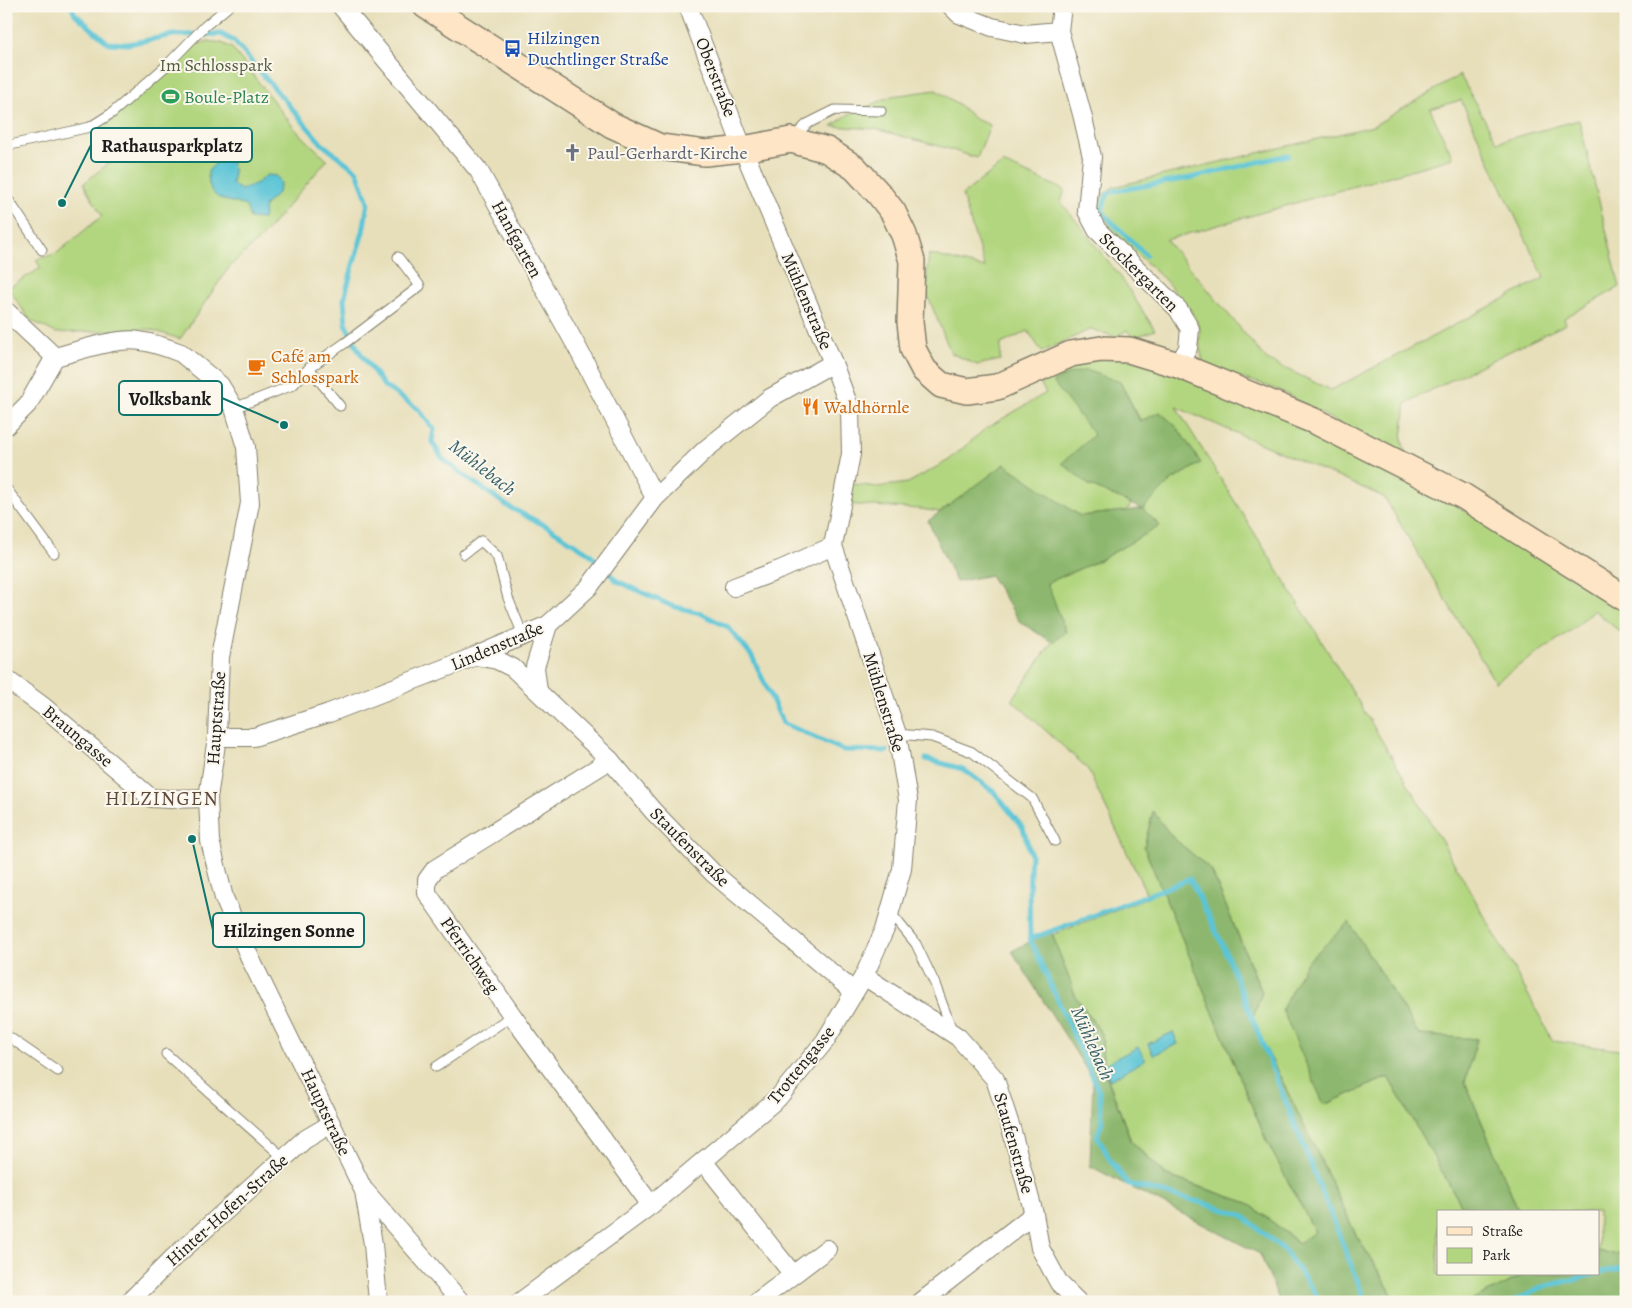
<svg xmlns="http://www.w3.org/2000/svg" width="1632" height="1308" viewBox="0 0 1632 1308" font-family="Alegreya,serif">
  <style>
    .green { fill: #b2d67f; stroke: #67794e; fill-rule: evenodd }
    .forest { fill: #8db76e; stroke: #546a45 }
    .water { fill: #5ac4d6; stroke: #3b7079 }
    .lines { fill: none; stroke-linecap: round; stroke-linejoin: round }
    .stream { stroke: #5ac4d6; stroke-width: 5 }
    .service-casing { stroke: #827e6b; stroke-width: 11 }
    .minor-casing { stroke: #827e6b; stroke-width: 20 }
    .secondary-casing { stroke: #827e6b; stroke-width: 28 }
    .service { stroke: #fff; stroke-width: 9 }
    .minor { stroke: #fff; stroke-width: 18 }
    .secondary { stroke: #fde5c5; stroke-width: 25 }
    .labels { text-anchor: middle; stroke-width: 4; stroke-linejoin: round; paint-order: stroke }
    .transit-label { font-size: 18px; fill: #164399; stroke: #fbf7ec; text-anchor: start }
    .park-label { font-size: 18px; fill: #505d3f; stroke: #fbf7ec }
    .street-label { font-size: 18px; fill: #1c1c1c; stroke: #fbf7ec }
    .leisure-label { font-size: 18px; fill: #27864d; stroke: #fbf7ec; text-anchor: start }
    .worship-label { font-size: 18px; fill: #5b616d; stroke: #fbf7ec; text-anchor: start }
    .food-label { font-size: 18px; fill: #c56008; stroke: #fbf7ec; text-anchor: start }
    .water-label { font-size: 19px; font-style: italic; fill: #355f66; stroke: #fbf7ec }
    .quarter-label { font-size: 20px; letter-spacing: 1px; fill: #5d483c; stroke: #fbf7ec }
    .leader { fill: none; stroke: #0f766e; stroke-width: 2 }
    .callout-dot { fill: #0f766e; stroke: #fbf7ec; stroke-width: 2 }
    .callout { fill: #fbf7ec; stroke: #0f766e; stroke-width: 2 }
    .callout-label { font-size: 19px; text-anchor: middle; font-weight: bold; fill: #1c1c1c }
  </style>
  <rect width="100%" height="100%" fill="#fbf7ec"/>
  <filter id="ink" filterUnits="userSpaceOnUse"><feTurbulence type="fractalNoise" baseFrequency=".02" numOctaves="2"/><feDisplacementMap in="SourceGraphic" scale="10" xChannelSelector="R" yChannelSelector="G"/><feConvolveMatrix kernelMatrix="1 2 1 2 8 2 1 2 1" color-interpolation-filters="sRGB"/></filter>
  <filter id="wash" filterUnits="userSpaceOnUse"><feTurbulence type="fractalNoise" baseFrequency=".0096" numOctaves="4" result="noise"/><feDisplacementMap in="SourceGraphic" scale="20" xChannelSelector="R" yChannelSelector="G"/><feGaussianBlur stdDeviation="1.12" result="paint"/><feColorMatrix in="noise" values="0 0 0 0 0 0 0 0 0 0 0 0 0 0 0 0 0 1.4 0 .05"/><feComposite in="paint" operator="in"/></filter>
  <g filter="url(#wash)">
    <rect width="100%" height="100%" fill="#e7dfba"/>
    <g class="green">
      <path d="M208,41L222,43L232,48L295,129L327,160L259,240L230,266L180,339L149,329L56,333L30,320L8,288L41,268L36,260L57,253L102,216L87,190L84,183L115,158L98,132L196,45Z"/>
      <path d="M1460,75L1497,142L1579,120L1620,287L1564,318L1566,324L1463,374L1406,403L1402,439L1407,461L1283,392L1256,382L1212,372L1203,362L1199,344L1200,329L1190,309L1164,279L1119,237L1100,212L1098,199L1113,187L1373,126ZM1461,100L1544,278L1331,390L1267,360L1166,240L1453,158L1430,109Z"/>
      <path d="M936,90L958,104L975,119L990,125L977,158L946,148L875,129L832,126L846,116L892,96Z"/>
      <path d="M1003,163L1065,190L1061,202L1120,276L1155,330L1133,338L1127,330L1116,337L1091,329L1042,352L1028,331L1001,344L1000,360L977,365L951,353L925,289L929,254L985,268L962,195Z"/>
      <path d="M1101,349L1278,407L1626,599V637L1594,610L1576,627L1495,682L1384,497L1176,407C1306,616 1438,824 1553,1041L1626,1051V1250L1615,1254L1598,1251V1212H1519L1465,1082L1477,1039L1419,1035L1349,923L1324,1105L1388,1077L1461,1205L1486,1212H1438V1274H1526L1469,1302H1397L1355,1233L1319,1156L1252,1020L1262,992L1211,870L1171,836L1153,812L1144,847L1266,1140L1315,1232L1299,1243L1248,1203L1168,1176L1131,1141L1103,1065L1102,1034L1076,997L1052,935L1148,897L1087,768L1012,700L1052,642L1066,632L1047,583L1100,560L1159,526L1143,509L1171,481L1201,463L1141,421L1120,382L1094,435L1089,485L1132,504L1126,511L1080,516L1005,465L941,512L920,509L841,504L846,483L877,487L908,483L949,460L985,429L1046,393L1041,385L1043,364Z"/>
    </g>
    <g class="forest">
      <path d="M1086,370L1120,382L1140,421L1160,412L1177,427L1201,463L1171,481L1143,509L1160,526L1100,560L1047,583L1066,632L1052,642L1020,622L990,575L956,582L928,521L1005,464L1080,516L1142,509L1089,485L1062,463L1094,435L1053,382L1066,375Z"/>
      <path d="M1153,811L1171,836L1211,870L1262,993L1252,1020L1319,1156L1355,1233L1397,1302H1280L1260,1254L1090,1166L1093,1080L1012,951L1051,931L1076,997L1102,1034L1103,1066L1131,1141L1167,1176L1248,1203L1299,1243L1315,1232L1266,1140L1144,847Z"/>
      <path d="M1349,922L1419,1035L1477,1039L1465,1082L1519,1212H1486L1461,1205L1388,1077L1324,1105L1282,1009L1306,963Z"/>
      <path d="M1626,1250V1302H1469L1526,1274H1598V1251L1615,1254Z"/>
    </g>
    <g class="water">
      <path d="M218,161H231L234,172L232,184L241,190L257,183L267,175L277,176L281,183L278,193L265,205L263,219L250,218L246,206C222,198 208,202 208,171Z"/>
      <path d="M1173,1032L1178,1044L1153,1055L1148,1044Z"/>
      <path d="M1138,1047L1145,1060L1110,1080L1103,1065Z"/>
    </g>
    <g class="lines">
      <g class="stream">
        <path d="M71,6L75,14L108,43L128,44L173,35L221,34L234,41L322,144L357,171L368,202L363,232L353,265L344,299L346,325L359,351L384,386L418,409L434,429L432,442L443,459L465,476L509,507L548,527L589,553L617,581L672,606L700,613L728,627L752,656L783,723L843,750L887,751"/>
        <path d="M1146,255L1106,216L1102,210L1105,200L1109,193L1115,191L1190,178L1288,155"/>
        <path d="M926,759L963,769L994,792L1023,828L1031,855L1029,891L1030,939L1099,1091L1102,1123L1097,1135L1110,1160L1128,1184L1203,1203L1242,1215L1285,1251L1321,1302"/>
        <path d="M1030,939L1190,879L1224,948L1366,1302"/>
        <path d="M1598,1273L1626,1267"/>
        <path d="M1513,1302L1543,1287L1595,1274"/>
      </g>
    </g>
  </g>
  <g filter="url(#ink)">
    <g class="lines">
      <defs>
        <g id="service">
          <path d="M793,138L807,124L835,110L881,111"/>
          <path d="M6,146L90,127L112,113L142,87L166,66L205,26L229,6"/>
          <path d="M6,202H10L42,250"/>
          <path d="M309,368L340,406"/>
          <path d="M234,408L293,385L309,368L345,343L420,286L398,257"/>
          <path d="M6,488L54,553"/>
          <path d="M464,554L481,541L497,556L508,598L523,635"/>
          <path d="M897,734L932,737L972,752L1032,798L1055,841"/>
          <path d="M890,912L916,944L935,984L952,1030"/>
          <path d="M6,1035L58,1071"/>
          <path d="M166,1054L284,1158"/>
          <path d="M436,1067L513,1015"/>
        </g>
        <g id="minor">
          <path d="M341,6L479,171L577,347L655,498"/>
          <path d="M951,6L959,14L992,27L1025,34L1059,31"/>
          <path d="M1062,6L1059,31L1082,114L1092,157L1087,211L1097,230L1178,309L1190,329L1188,348L1178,365"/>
          <path d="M6,311L55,357"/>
          <path d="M55,357C78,351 117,337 140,341C153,343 168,348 181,353L220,385L234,408L246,447L250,503L220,657L217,737L208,798L210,841L224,898L250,958L364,1191L373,1244L378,1302"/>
          <path d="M6,426L28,404L55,357"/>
          <path d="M734,587L782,569L833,546"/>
          <path d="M476,656L497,660L513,668L610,760L653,811L713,873L854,992"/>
          <path d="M6,679L44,707L151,798L169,799L208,798"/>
          <path d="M538,691L535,667L548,625"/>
          <path d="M217,737H254L329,713L476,656L548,625L589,587L655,498L706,449L770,398L833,363"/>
          <path d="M610,760L435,869L427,880V893L521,1028L651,1205"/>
          <path d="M864,976L958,1037L995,1079L1011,1128L1034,1214L1040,1248L1059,1283L1078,1302"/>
          <path d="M703,1161L791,1272"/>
          <path d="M365,1191L461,1302"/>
          <path d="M129,1302L172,1259L304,1140L331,1124"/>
          <path d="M520,1302L651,1205L778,1098L825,1041L864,976L885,929L902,869L908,800L897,734L833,546L851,454L850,409L833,363L743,149L688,6"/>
          <path d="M757,1302L827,1249"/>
          <path d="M921,1302L1034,1214"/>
        </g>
        <path id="secondary" d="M426,6L612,125L660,147L705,153L743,149L791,140L827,150L855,168L879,194L893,212L904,235L912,261L910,322L913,349L924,370L941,385L967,391L997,387L1071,354L1101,349L1129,350L1178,365L1319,423L1463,496L1626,599"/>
      </defs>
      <use href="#service" class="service-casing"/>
      <use href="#minor" class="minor-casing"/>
      <use href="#secondary" class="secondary-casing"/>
      <use href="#service" class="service"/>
      <use href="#minor" class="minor"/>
      <use href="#secondary" class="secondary"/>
    </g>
  </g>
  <defs>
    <symbol id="bus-bare" viewBox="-9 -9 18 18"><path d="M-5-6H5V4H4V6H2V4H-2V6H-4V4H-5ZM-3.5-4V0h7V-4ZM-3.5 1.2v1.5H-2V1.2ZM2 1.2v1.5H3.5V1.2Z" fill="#1a4fb4" stroke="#fbf7ec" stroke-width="2.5" paint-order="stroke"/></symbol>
    <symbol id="stadium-bare" viewBox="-9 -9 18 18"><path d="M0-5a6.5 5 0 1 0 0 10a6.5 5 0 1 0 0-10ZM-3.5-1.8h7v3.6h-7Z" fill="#2e9e5b" stroke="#fbf7ec" stroke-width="2.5" paint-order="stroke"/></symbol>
    <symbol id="church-bare" viewBox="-9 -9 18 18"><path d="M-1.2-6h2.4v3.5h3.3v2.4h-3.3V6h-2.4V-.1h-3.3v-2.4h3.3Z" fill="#6b7280" stroke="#fbf7ec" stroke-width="2.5" paint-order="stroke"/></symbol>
    <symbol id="cafe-bare" viewBox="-9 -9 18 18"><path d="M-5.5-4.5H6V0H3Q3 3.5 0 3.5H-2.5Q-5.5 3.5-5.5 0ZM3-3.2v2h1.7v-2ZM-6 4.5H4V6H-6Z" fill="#e8710a" stroke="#fbf7ec" stroke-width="2.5" paint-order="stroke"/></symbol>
    <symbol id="restaurant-bare" viewBox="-9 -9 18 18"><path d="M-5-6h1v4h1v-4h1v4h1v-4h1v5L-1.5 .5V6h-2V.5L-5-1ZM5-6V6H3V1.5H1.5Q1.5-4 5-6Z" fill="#e8710a" stroke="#fbf7ec" stroke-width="2.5" paint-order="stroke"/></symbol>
  </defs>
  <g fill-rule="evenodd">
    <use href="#bus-bare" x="500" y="36" width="25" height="25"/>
    <use href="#stadium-bare" x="158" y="84" width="25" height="25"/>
    <use href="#church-bare" x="560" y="140" width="25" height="25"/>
    <use href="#cafe-bare" x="244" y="354" width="25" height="25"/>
    <use href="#restaurant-bare" x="798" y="394" width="25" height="25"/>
  </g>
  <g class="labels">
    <g class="transit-label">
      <text x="527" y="44">Hilzingen<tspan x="527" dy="21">Duchtlinger Straße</tspan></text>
    </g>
    <g class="park-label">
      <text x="216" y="71">Im Schlosspark</text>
    </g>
    <g class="street-label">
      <text transform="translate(716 77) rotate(69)" y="6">Oberstraße</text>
      <text transform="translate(517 239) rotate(61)" y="6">Hanfgarten</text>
      <text transform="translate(1139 272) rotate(45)" y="6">Stockergarten</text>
      <text transform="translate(807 301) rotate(67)" y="6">Mühlenstraße</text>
      <text transform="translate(497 646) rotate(-23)" y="6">Lindenstraße</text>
      <text transform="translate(884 702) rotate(73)" y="6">Mühlenstraße</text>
      <text transform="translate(216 718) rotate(-86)" y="6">Hauptstraße</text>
      <text transform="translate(78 736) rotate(40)" y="6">Braungasse</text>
      <text transform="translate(690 847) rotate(45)" y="6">Staufenstraße</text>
      <text transform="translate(470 955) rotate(55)" y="6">Pferrichweg</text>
      <text transform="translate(801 1065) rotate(-51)" y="6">Trottengasse</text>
      <text transform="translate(326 1112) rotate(65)" y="6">Hauptstraße</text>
      <text transform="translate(1014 1143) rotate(74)" y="6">Staufenstraße</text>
      <text transform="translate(227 1210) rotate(-42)" y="6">Hinter-Hofen-Straße</text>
    </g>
    <g class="leisure-label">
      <text x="184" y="103">Boule-Platz</text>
    </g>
    <g class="worship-label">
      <text x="587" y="159">Paul-Gerhardt-Kirche</text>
    </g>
    <g class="food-label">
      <text x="271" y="362">Café am<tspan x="271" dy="21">Schlosspark</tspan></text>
      <text x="824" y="413">Waldhörnle</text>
    </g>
    <g class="water-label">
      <text transform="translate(483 467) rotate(38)" y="7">Mühlebach</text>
      <text transform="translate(1093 1043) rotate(66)" y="7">Mühlebach</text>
    </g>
    <g class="quarter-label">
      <text x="162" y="805">HILZINGEN</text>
    </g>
  </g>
  <path class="leader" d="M62 203L91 145M284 425L222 398M192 839L213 930"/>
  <g class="callout-dot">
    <circle cx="62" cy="203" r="5"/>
    <circle cx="284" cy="425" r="5"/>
    <circle cx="192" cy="839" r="5"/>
  </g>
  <g class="callout">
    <rect x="91" y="128" width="161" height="34" rx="5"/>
    <rect x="119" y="381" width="103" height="34" rx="5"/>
    <rect x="213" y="913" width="151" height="34" rx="5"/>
  </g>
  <g class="callout-label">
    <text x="172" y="152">Rathausparkplatz</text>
    <text x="170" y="405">Volksbank</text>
    <text x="289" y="937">Hilzingen Sonne</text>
  </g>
  <rect width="1632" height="1308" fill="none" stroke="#fbf7ec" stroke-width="25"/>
  <rect x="1437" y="1210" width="162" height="65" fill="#fbf7ec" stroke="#a29f99"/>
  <rect x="1447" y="1227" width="25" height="8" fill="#fde5c5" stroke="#a29f99"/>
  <text x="1482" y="1236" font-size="15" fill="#1c1c1c">Straße</text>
  <rect x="1447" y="1248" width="25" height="15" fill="#b2d67f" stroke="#a29f99"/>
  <text x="1482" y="1260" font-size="15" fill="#1c1c1c">Park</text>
</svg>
